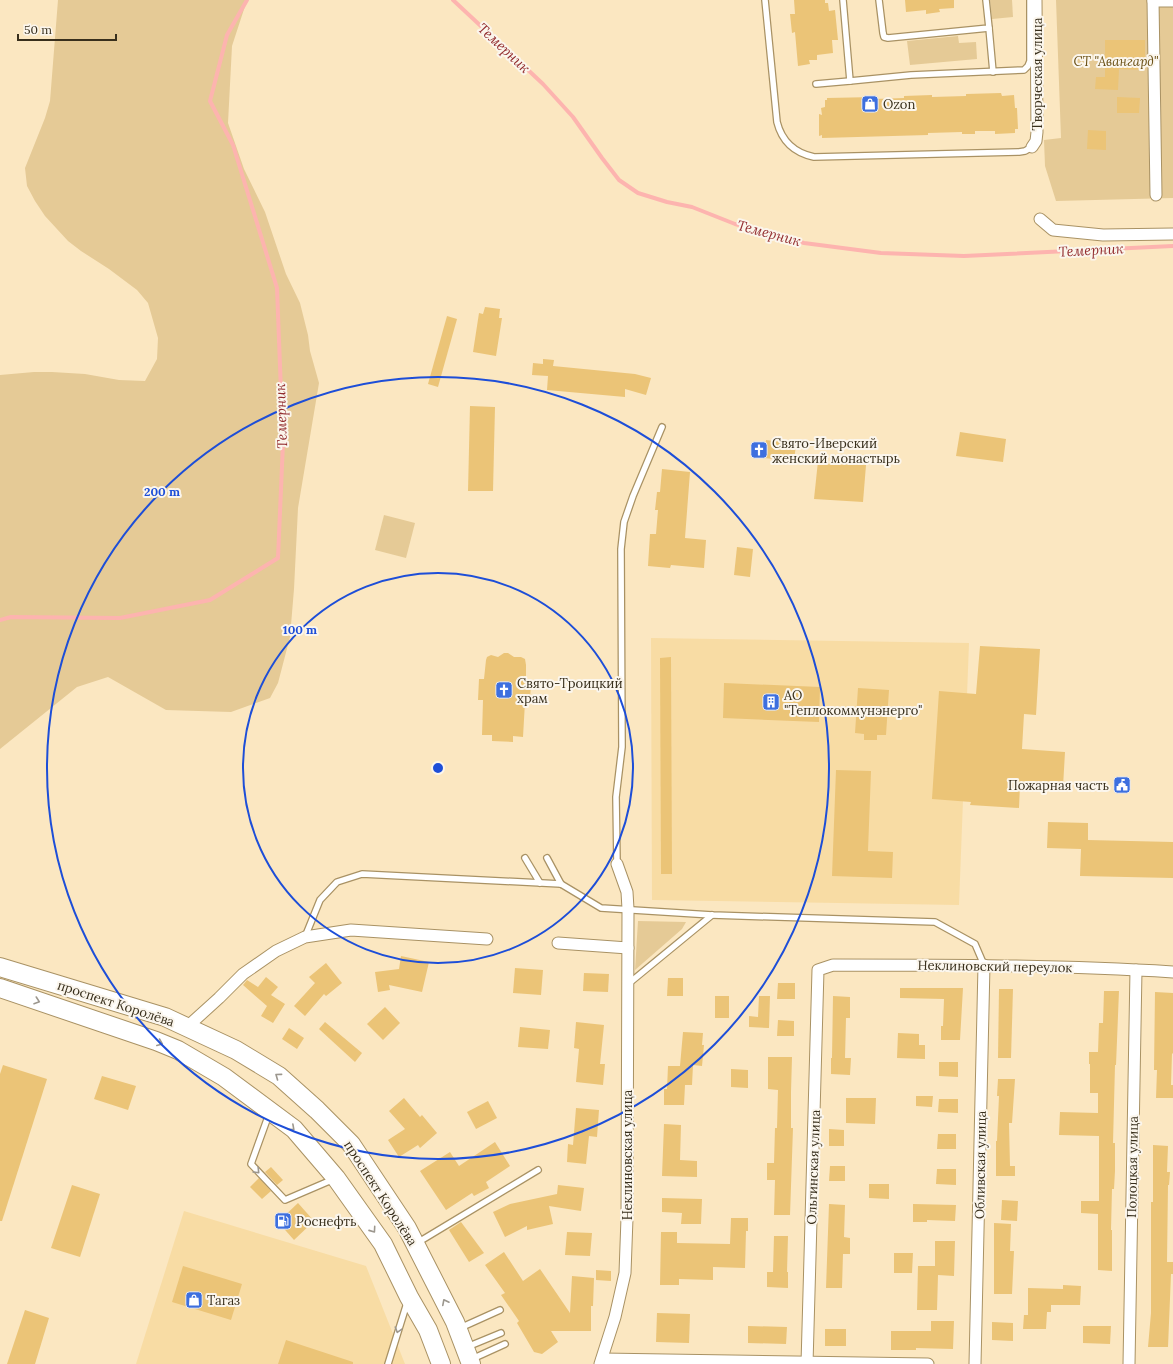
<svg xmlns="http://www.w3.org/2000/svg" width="1173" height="1364" viewBox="0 0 1173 1364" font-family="Lora,serif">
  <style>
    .built { fill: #f8dca4 }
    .green { fill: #e5ca96 }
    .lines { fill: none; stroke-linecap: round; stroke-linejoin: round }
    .stream { stroke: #fdb4af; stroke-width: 4 }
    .building { fill: #ebc477 }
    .service-casing { stroke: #a99264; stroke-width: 8 }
    .minor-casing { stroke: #a99264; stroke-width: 13 }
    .primary-casing { stroke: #a99264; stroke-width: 20 }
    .service { stroke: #fff; stroke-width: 5.5 }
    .minor { stroke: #fff; stroke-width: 11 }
    .primary { stroke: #fff; stroke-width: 18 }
    .oneway { stroke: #9c978e }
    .ring { fill: none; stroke: #1d4ed8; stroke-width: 2 }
    .labels { text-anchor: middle; stroke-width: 4; stroke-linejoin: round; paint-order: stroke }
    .park-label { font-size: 13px; font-style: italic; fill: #6b5116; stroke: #fbf6ed }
    .street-label { font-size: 13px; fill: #382f1c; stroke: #fbf6ed }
    .poi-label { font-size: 13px; fill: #382f1c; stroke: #fbf6ed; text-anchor: start }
    .water-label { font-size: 14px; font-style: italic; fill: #932d2f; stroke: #fbf6ed }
    .centre { fill: #1d4ed8; stroke: #fbf6ed; stroke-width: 2 }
    .ring-label { font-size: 12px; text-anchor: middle; font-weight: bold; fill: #1d4ed8; stroke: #fbf6ed; stroke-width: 4; stroke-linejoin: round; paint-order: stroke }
  </style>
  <rect width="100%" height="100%" fill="#fbe7c1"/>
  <g class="built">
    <path d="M651,638L969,643L959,905L652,900Z"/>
    <path d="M184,1211L366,1266L405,1364H136Z"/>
  </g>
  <g class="green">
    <path d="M58,0H247L232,46L228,123L244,169L265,212L286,274L300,303L308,335L310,351L319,383L298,508L294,589L290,637L278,683L270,698L231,712L166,710L108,677L77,687L0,749V375L34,372H52L85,374L119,380L145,381L157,359L158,338L148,303L137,290L109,269L81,251L68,241L45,216L35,201L27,186L25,168L45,118L50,101Z"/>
    <path d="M990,0H1012L1013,17L992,19Z"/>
    <path d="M1056,0H1173V198L1056,201L1045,166L1044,140L1061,138Z"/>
    <path d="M958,36L959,43L976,42L977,59L910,65L907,41Z"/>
    <path d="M384,515L415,523L406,558L375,550Z"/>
    <path d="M638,921L686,922L682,929L635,970Z"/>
  </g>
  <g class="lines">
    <g class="stream">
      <path d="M453,0L543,84L573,117L602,158L619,180L638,193L667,202L692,207L735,224L804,243L881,253L964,256L1173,246"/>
      <path d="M0,620L11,617L120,618L210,600L278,558L283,443L277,288L233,145L210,101L227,35L247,0"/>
    </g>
  </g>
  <g class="building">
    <path d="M794,0H825V3H828L829,11L835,10L838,40H832L833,53L817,55V60H809L810,64L798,66L795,32L792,33L790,14H795Z"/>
    <path d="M905,0H954V8L939,9L940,12L926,14V10L906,12Z"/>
    <path d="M1105,40H1145V70L1119,69L1118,90L1095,89L1096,77H1105Z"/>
    <path d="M1001,93L1002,96L1014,95L1015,108H1017L1018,129H1015V133L995,134V131H975V134H962V132L928,133V135L822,138V135L819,136V114L822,115L821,108L825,107V100H827V98L875,97V99L904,98V96L932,95V97L966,96V94Z"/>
    <path d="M1117,97L1140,98L1139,113H1117Z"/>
    <path d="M1088,130L1106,131V150L1087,149Z"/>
    <path d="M485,307L500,309L499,318H502L496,356L473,352L479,313L483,314Z"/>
    <path d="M447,316L457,319L438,387L428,384Z"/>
    <path d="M543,359L554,360L553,366L635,374L651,378L646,395L625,389V397L547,390L548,376L532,375L533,363L543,364Z"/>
    <path d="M470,406L495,407L493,491H468Z"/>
    <path d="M960,432L1006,439L1003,462L956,456Z"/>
    <path d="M766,440L796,444L794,461L764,458Z"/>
    <path d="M818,461L866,465L863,502L814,499Z"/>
    <path d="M662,469L690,472L685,538L706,540L704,568L671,565L670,568L648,566L650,534H656L658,510H655L657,492H660Z"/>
    <path d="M737,547L753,549L750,577L734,575Z"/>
    <path d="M980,646L1040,649L1036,715L1024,714L1022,749L1065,752L1063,787L1020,785L1019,808L970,805L971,802L932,799L939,691L976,694Z"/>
    <path d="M504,653H508L514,657H521L525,659L526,665V681H531L530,702H525L523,737L513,736V742L492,741V735H482L483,700H478L479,679H484L486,660L487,657L491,655L498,657Z"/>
    <path d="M671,657L672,874H661L660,658Z"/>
    <path d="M724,683L820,687L819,722L723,718Z"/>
    <path d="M858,688L889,690L886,735H877V740H864V734L855,733Z"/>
    <path d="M836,770L871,771L868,851L893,852L892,878L832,876Z"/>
    <path d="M1048,822L1088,823V840L1173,842V878L1080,876L1081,849L1047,848Z"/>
    <path d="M401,956L429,962L422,992L389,985L390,990L378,992L375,972L399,969Z"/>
    <path d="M326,963L342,983L326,996L324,994L305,1016L294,1006L315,983L309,977Z"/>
    <path d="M515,968L543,970L541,995L513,993Z"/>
    <path d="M584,973L609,974L608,992L583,991Z"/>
    <path d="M266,977L278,987L271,995L285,1004L273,1023L261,1016L267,1006L243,985L247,980L258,987Z"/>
    <path d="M668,978H683V996H667Z"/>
    <path d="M778,983H795V999H777Z"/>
    <path d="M900,988H963L960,1040H941V1026H943L944,999L900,998Z"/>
    <path d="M999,989H1013L1011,1058H998Z"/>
    <path d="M1104,991H1119L1116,1065H1115L1113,1143H1115V1171L1114,1189H1112L1111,1230H1112V1271L1098,1270V1214L1081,1213V1201H1099V1136L1059,1135L1060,1112L1098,1113V1093H1090V1064H1089V1052H1098L1099,1023H1103Z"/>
    <path d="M1155,992L1173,993V1054L1172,1053L1171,1085H1173V1098H1156L1157,1070H1154Z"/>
    <rect x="715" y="996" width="14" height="22"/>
    <path d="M759,996H770L769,1028L749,1027V1016L758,1017Z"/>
    <path d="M833,996L850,997V1018H846L845,1058H851L850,1075L831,1074V1058H832Z"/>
    <path d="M385,1007L400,1023L383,1040L367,1024Z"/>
    <path d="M778,1020L794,1021V1036H777Z"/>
    <path d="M325,1022L362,1053L355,1062L319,1029Z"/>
    <path d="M576,1022L604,1025L600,1064H605L603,1085L576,1082L579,1049L574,1048Z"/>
    <path d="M520,1027L550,1030L548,1049L518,1047Z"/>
    <path d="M289,1028L304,1038L297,1049L282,1039Z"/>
    <path d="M683,1032L703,1033L702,1045H704L702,1066L693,1065L692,1085H685L684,1105H664V1089H667L668,1066H680Z"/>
    <path d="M898,1033L919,1034V1045H925V1059L897,1058Z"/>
    <path d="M768,1057H792L791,1092V1128H793L790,1215H774L775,1180H767V1163H774L775,1128H777L778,1090L768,1089Z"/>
    <path d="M939,1062H958V1077L939,1076Z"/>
    <path d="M3,1065L47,1079L2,1221H0V1074Z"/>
    <path d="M731,1069L748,1070V1088L731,1087Z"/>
    <path d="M102,1076L136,1086L128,1110L94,1099Z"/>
    <path d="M998,1079H1015L1012,1123H1009L1010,1166H1015V1176H996V1141H997L999,1096H997Z"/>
    <path d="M916,1096H933L932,1107L916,1106Z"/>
    <path d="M404,1098L420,1117L422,1115L437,1133L420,1148L418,1145L399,1157L388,1140L405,1129L389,1111Z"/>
    <path d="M846,1098H876L875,1124L846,1123Z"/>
    <path d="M939,1099H958V1113L938,1112Z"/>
    <path d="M488,1101L497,1118L476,1129L467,1112Z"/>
    <path d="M576,1108L599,1110L597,1137L589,1136L586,1164L567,1162L568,1144L573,1145Z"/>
    <path d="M664,1124L681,1125L680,1160L697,1161V1177L662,1176Z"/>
    <path d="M829,1129L844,1130V1146H829Z"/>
    <path d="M938,1134H956V1149H937Z"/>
    <path d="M495,1142L510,1166L486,1182L489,1188L474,1196L472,1193L446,1210L420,1171L450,1152L459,1166Z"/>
    <path d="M1153,1145L1168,1146L1167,1172H1170L1169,1185H1168L1167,1262H1173V1274H1171L1168,1347H1148L1151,1313V1202H1153Z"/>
    <path d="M830,1166H845V1181H829Z"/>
    <path d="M271,1167L283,1180L277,1185L265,1172Z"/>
    <path d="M937,1169H956V1185L936,1184Z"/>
    <path d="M259,1178L271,1191L262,1199L250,1187Z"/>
    <path d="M869,1184H889V1199L869,1198Z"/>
    <path d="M72,1185L100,1194L80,1257L51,1248Z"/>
    <path d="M558,1185L584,1188L581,1211L549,1206L553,1224L527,1230V1226L505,1237L493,1212L510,1204L557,1194Z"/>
    <path d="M662,1198L702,1199L701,1224H681L682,1213L662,1212Z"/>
    <path d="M1002,1200L1018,1201L1017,1221L1001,1220Z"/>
    <path d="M298,1203L314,1221L294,1240L278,1222Z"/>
    <path d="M829,1204L845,1205L844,1237L850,1238V1254H843L842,1288H826Z"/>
    <path d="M913,1204L956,1205L955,1221L927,1220V1222H913Z"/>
    <path d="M731,1218H748V1231H746L745,1268L713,1267V1280L679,1279V1285H660L661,1232H677V1243L730,1244Z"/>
    <path d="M461,1222L484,1253L469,1262L449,1230Z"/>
    <path d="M994,1223L1011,1224L1010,1251H1014L1012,1294H994Z"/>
    <path d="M567,1232L592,1233L590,1256L565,1255Z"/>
    <path d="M774,1236H788L787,1272H788V1288L767,1287V1272H773Z"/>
    <path d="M935,1241H955L954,1276L938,1275L937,1310H917L918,1266H935Z"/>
    <path d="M504,1252L523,1281L540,1269L570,1313L572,1276L594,1278L593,1306H591V1331H551L558,1342L542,1354L534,1352L517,1323L519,1321L501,1295L505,1293L485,1265Z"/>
    <path d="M894,1253H913L912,1273H894Z"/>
    <path d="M183,1266L242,1284L231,1320L172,1302Z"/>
    <path d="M596,1270L611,1271V1281L596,1280Z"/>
    <path d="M1063,1285L1081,1286L1080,1305H1051V1312H1047L1046,1329H1023L1024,1315H1028V1288L1063,1289Z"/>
    <path d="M25,1310L49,1318L35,1364H7Z"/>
    <path d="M657,1313L690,1314L689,1343L656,1342Z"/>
    <path d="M931,1321H954L953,1349L916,1348V1350H891V1331H931Z"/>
    <path d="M992,1322L1013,1323V1341L992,1340Z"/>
    <path d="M748,1326L787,1327L786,1344L748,1343Z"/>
    <path d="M1083,1326H1111L1110,1344L1083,1343Z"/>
    <rect x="825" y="1329" width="21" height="17"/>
    <path d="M286,1340L353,1362V1364H278Z"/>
  </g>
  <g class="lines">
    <defs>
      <g id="service">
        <path d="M765,0L777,122C782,142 795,153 814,157L1019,152L1025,151L1032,147"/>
        <path d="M843,0L850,81L911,75L1024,70L1028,66L1030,61V0"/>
        <path d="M879,0L883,33L884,37L888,38L989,28L986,0"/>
        <path d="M989,28L993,72"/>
        <path d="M816,84L850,81"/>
        <path d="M525,858L540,883"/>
        <path d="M547,858L561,884"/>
        <path d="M617,864L616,797L622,747L621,549L624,522L633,496L662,427"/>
        <path d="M305,937L320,900L337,882L362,874L561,884L601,908L712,915L935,922L975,944L984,965"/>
        <path d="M628,984L712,915"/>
        <path d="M269,1114L251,1164L285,1200L334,1179"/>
        <path d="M417,1243L538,1170"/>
        <path d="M460,1328L500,1310"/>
        <path d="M467,1347L501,1333"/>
        <path d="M472,1359L505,1344"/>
        <path d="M388,1364L407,1303"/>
      </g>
      <g id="minor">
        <path d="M1153,0L1156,195"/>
        <path d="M1153,1H1173"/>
        <path d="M1032,147L1036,141L1037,132L1036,0"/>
        <path d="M1040,219L1053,230L1103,235L1173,234"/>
        <path d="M558,943L628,948"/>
        <path d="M187,1027L219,998L243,974L276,951L305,937L351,930L487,939"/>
        <path d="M602,1359L928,1364"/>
        <path d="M600,1364L615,1317L625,1273L627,1218L628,909L627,892L617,864"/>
        <path d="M807,1364L818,970L833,965C947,965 1060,965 1173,972"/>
        <path d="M975,1364L984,965"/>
        <path d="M1129,1364L1136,970"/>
      </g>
      <g id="primary">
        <path d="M0,967L165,1017L236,1050L279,1076L317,1110L351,1144L407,1228L455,1322L471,1364"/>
        <path d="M0,988L156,1041L178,1050L224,1077L294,1129L336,1178L383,1244L409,1297L428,1330L441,1364"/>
      </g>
    </defs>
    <use href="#service" class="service-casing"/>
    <use href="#minor" class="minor-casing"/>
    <use href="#primary" class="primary-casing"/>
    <use href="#service" class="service"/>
    <use href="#minor" class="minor"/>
    <use href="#primary" class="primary"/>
  </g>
  <defs><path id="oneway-chevron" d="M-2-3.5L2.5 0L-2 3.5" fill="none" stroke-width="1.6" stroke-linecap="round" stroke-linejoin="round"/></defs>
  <g class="oneway">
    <use href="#oneway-chevron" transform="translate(37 1001) rotate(19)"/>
    <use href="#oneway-chevron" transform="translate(160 1043) rotate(22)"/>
    <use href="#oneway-chevron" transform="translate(278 1076) rotate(-144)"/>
    <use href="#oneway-chevron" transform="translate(292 1128) rotate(42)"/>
    <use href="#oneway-chevron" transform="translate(257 1171) rotate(46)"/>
    <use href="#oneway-chevron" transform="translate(373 1230) rotate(55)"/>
    <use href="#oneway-chevron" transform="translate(445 1302) rotate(-117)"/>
    <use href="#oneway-chevron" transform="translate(398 1330) rotate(107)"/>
  </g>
  <g class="ring">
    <circle cx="438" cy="768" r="195"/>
    <circle cx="438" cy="768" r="391"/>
  </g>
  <defs>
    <symbol id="shop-square" viewBox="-11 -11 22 22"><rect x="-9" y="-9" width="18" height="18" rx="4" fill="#3d6fdf" stroke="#fbf6ed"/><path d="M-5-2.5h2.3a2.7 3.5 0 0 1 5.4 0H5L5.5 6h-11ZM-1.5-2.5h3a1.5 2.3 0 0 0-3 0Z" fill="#fff"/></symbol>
    <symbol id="church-square" viewBox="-11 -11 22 22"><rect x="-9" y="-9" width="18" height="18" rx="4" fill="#3d6fdf" stroke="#fbf6ed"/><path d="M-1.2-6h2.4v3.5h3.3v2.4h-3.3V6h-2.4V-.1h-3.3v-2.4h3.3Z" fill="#fff"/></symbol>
    <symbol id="building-square" viewBox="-11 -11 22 22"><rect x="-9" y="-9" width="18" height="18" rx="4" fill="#3d6fdf" stroke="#fbf6ed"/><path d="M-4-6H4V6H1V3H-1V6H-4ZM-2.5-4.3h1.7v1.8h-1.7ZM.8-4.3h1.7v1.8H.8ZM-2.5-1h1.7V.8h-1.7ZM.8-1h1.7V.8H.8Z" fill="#fff"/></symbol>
    <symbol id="civic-square" viewBox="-11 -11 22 22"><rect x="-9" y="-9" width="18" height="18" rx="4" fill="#3d6fdf" stroke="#fbf6ed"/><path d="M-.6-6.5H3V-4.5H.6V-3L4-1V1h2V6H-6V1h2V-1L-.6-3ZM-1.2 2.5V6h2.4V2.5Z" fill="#fff"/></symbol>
    <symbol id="fuel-square" viewBox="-11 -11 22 22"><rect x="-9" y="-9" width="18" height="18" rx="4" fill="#3d6fdf" stroke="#fbf6ed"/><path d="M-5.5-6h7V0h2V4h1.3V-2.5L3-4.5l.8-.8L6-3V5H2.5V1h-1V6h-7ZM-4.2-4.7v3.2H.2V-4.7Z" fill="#fff"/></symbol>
  </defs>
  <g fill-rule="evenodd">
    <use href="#shop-square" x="860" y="94" width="20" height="20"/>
    <use href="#church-square" x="749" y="440" width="20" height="20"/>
    <use href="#church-square" x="494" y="680" width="20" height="20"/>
    <use href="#building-square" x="761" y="692" width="20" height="20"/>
    <use href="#civic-square" x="1112" y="775" width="20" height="20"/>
    <use href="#fuel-square" x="273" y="1211" width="20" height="20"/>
    <use href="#shop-square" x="184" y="1290" width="20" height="20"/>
  </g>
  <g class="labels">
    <g class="park-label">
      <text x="1116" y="66">СТ "Авангард"</text>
    </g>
    <g class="street-label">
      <text transform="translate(1037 74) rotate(-90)" y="5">Творческая улица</text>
      <text transform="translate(995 966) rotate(1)" y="5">Неклиновский переулок</text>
      <text transform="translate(116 1003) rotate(18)" y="5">проспект Королёва</text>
      <text transform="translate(627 1155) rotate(-90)" y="5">Неклиновская улица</text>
      <text transform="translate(980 1165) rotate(-89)" y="5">Обливская улица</text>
      <text transform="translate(813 1167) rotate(-88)" y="5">Ольгинская улица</text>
      <text transform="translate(1132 1167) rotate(-89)" y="5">Полоцкая улица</text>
      <text transform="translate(381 1193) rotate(57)" y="5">проспект Королёва</text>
    </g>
    <g class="poi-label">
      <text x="883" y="109">Ozon</text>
      <text x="772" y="448">Свято-Иверский<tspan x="772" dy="15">женский монастырь</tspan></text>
      <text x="517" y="688">Свято-Троицкий<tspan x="517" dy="15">храм</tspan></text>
      <text x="784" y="700">АО<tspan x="784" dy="15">"Теплокоммунэнерго"</tspan></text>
      <text x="1109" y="790" text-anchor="end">Пожарная часть</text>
      <text x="296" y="1226">Роснефть</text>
      <text x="207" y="1305">Тагаз</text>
    </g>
    <g class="water-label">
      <text transform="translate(504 48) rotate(43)" y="5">Темерник</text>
      <text transform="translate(769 233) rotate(15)" y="5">Темерник</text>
      <text transform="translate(1091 250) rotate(-3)" y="5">Темерник</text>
      <text transform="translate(281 416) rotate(-92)" y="5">Темерник</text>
    </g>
  </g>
  <circle cx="438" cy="768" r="6" class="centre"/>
  <g class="ring-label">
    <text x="162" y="496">200 m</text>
    <text x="300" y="634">100 m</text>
  </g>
  <path d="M18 34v6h98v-6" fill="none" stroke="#382f1c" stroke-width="2"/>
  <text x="24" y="34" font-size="12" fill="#382f1c" stroke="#fbf6ed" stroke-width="3" paint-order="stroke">50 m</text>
</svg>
